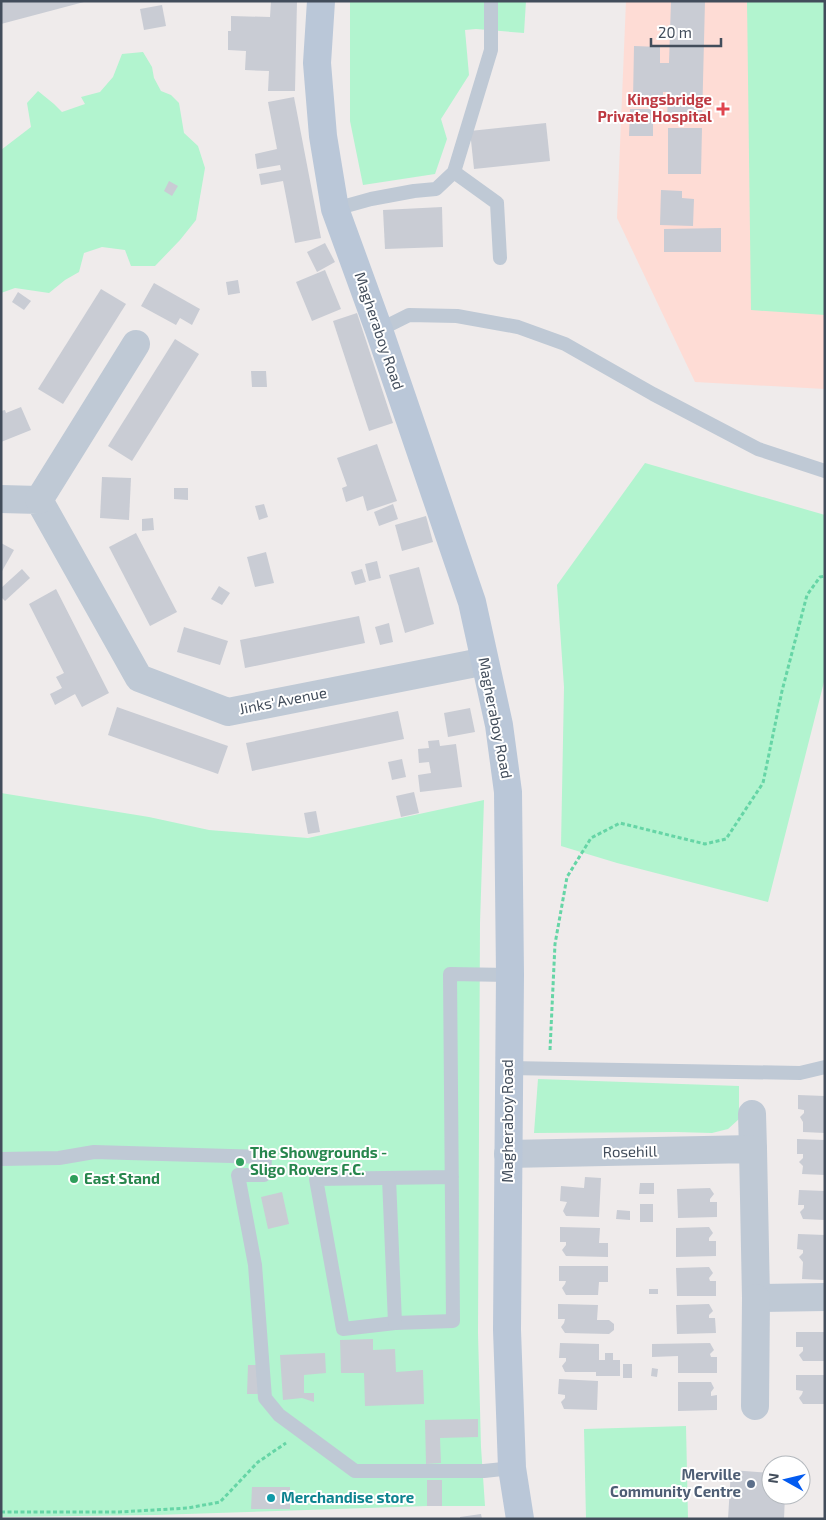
<svg xmlns="http://www.w3.org/2000/svg" width="826" height="1520" viewBox="0 0 826 1520" font-family="'Exo 2',sans-serif">
  <style>
    .medical { fill: #fedcd5 }
    .green { fill: #b2f4cf }
    .building { fill: #c9ccd4 }
    .lines { fill: none; stroke-linecap: round; stroke-linejoin: round }
    .path { stroke: #66d5a6; stroke-width: 3; stroke-dasharray: 4 2.5; stroke-linecap: butt }
    .lane { stroke: #bfc9d5; stroke-width: 14 }
    .street { stroke: #bfc9d5; stroke-width: 28 }
    .secondary { stroke: #bac7d8; stroke-width: 28 }
    .health-dot { fill: #e0444e; stroke: #fff; stroke-width: 2 }
    .leisure-dot { fill: #2e9e5b; stroke: #fff; stroke-width: 2 }
    .service-dot { fill: #5c6f8a; stroke: #fff; stroke-width: 2 }
    .culture-dot { fill: #0f9aa8; stroke: #fff; stroke-width: 2 }
    .labels { text-anchor: middle; stroke-width: 4; stroke-linejoin: round; paint-order: stroke }
    .health-label { font-size: 15px; font-weight: bold; fill: #be3a42; stroke: #fff; text-anchor: end }
    .street-label { font-size: 15px; fill: #424d5b; stroke: #fff }
    .leisure-label { font-size: 15px; font-weight: bold; fill: #27864d; stroke: #fff; text-anchor: start }
    .service-label { font-size: 15px; font-weight: bold; fill: #4e5e75; stroke: #fff; text-anchor: end }
    .culture-label { font-size: 15px; font-weight: bold; fill: #0d838f; stroke: #fff; text-anchor: start }
  </style>
  <rect width="100%" height="100%" fill="#efebeb"/>
  <path class="medical" d="M626,1H825V389L695,382L617,218Z"/>
  <g class="green">
    <path d="M350,1H526L524,33L476,29L465,30L469,75L441,119L447,139L435,174L363,185L350,121Z"/>
    <path d="M747,1H825V315L751,310Z"/>
    <path d="M143,52L152,67L154,78L161,91L171,95L179,103L184,133L198,146L205,168L196,220L180,240L155,266H131L125,250L102,247L84,253L79,272L65,280L49,293L15,288L1,293V150L31,127L27,103L38,91L54,104L62,112L85,104L81,97L100,92L113,77L122,54Z"/>
    <path d="M645,463L825,515V678L768,902L617,863L561,846L564,687L557,585Z"/>
    <path d="M1,793L149,817L209,830L308,838L484,800L480,923L478,1333L481,1447L485,1506H427L155,1515L1,1517Z"/>
    <path d="M538,1079L739,1086V1119L728,1129L712,1133L676,1132L534,1133Z"/>
    <path d="M686,1426L688,1519H586L584,1429Z"/>
  </g>
  <g class="building">
    <path d="M1,1H84V2L1,24Z"/>
    <path d="M271,1H297L295,91H268L269,71L245,70L246,51L228,50V31H231V16L270,17Z"/>
    <path d="M671,1H705L702,122L667,121L668,92H663V101L633,100L634,46L660,47V63H669Z"/>
    <path d="M162,5L166,26L144,30L140,9Z"/>
    <path d="M294,97L321,238L295,243L283,181L261,185L259,174L281,170L280,165L257,169L255,154L277,149L268,102Z"/>
    <path d="M630,109H653V136H629Z"/>
    <path d="M546,123L550,161L474,169L470,131Z"/>
    <path d="M668,128H702L701,174H668Z"/>
    <path d="M169,181L178,186L172,196L164,191Z"/>
    <path d="M661,190L682,191V198L694,199L693,226L660,225Z"/>
    <path d="M442,207L443,247L385,249L383,210Z"/>
    <path d="M721,228V252H664V229Z"/>
    <path d="M325,243L335,262L317,272L307,252Z"/>
    <path d="M325,270L341,309L312,321L296,282Z"/>
    <path d="M238,280L240,293L228,295L226,282Z"/>
    <path d="M154,283L200,309L192,325L180,318L176,325L141,306Z"/>
    <path d="M101,289L126,304L63,404L38,389Z"/>
    <path d="M18,292L31,301L24,310L12,302Z"/>
    <path d="M357,313L393,423L369,431L333,321Z"/>
    <path d="M175,339L199,354L132,461L108,446Z"/>
    <path d="M251,371H266L267,387H252Z"/>
    <path d="M21,407L31,430L1,442V411L5,410L6,413Z"/>
    <path d="M377,444L397,501L367,511L363,496L346,502L342,488L347,486L337,458Z"/>
    <path d="M102,477L131,478L129,520L100,518Z"/>
    <path d="M174,488H188V500L174,499Z"/>
    <path d="M264,504L268,517L259,520L255,506Z"/>
    <path d="M393,504L398,519L379,526L374,512Z"/>
    <path d="M426,516L433,542L402,551L395,525Z"/>
    <path d="M153,518L154,530L142,531V519Z"/>
    <path d="M136,533L177,612L150,626L109,547Z"/>
    <path d="M1,543L14,550L1,573Z"/>
    <path d="M266,552L274,583L255,587L247,557Z"/>
    <path d="M377,561L381,578L369,581L365,564Z"/>
    <path d="M419,567L434,624L405,633L389,575Z"/>
    <path d="M22,569L30,578L5,601L1,597V588Z"/>
    <path d="M362,569L366,582L355,585L351,572Z"/>
    <path d="M219,586L230,593L222,605L211,599Z"/>
    <path d="M56,589L109,693L82,707L75,694L55,705L50,694L62,688L56,677L64,673L29,604Z"/>
    <path d="M359,616L365,643L245,668L240,640Z"/>
    <path d="M389,623L393,642L380,645L375,627Z"/>
    <path d="M184,627L228,641L220,665L177,652Z"/>
    <path d="M117,707L228,746L218,774L108,735Z"/>
    <path d="M470,708L475,732L448,737L444,713Z"/>
    <path d="M398,711L404,739L252,771L246,743Z"/>
    <path d="M439,740L440,746L456,744L462,787L420,792L418,775L431,773L429,762L419,763L418,749L429,748L428,741Z"/>
    <path d="M402,759L406,777L392,780L388,762Z"/>
    <path d="M414,792L419,813L401,817L396,796Z"/>
    <path d="M316,811L320,832L308,834L304,813Z"/>
    <path d="M798,1095L825,1096V1133L803,1132V1122L800,1117L804,1113V1110L798,1109Z"/>
    <path d="M797,1139L825,1140V1175L802,1174L803,1166L799,1162L803,1158V1154H797Z"/>
    <path d="M585,1177L601,1178L599,1217L566,1216L563,1211L567,1202L560,1201L561,1186L584,1188Z"/>
    <path d="M640,1183H654V1194H639Z"/>
    <path d="M710,1188L714,1194L710,1199V1202H717V1217L678,1218L677,1189Z"/>
    <path d="M799,1190L825,1191V1220L803,1219L800,1212L804,1208V1205H798Z"/>
    <path d="M282,1192L289,1224L268,1229L261,1197Z"/>
    <rect x="640" y="1204" width="13" height="18"/>
    <path d="M617,1210L630,1211V1220L616,1219Z"/>
    <path d="M560,1227L600,1228L599,1243H608V1257L566,1256L562,1250L566,1245V1242H560Z"/>
    <path d="M709,1227L713,1233L709,1238V1241H716V1256L676,1257V1228Z"/>
    <path d="M798,1234L825,1235V1280L802,1279L803,1262L799,1257L803,1253V1250L797,1249Z"/>
    <path d="M559,1266H608V1282H599L598,1295H566L562,1288L565,1284L566,1281H559Z"/>
    <path d="M709,1267L713,1273L709,1278L710,1281H716V1296H677L676,1268Z"/>
    <rect x="649" y="1289" width="9" height="5"/>
    <path d="M558,1304L598,1305L597,1320H609L614,1324V1330L609,1334L565,1333L561,1327L564,1323L565,1319H558Z"/>
    <path d="M709,1304L713,1311L709,1315V1318H715L716,1333L677,1334L676,1305Z"/>
    <path d="M796,1332H825V1361H803L799,1355L803,1351V1347H796Z"/>
    <path d="M373,1339V1350L395,1349L396,1372L423,1370L424,1404L365,1406L364,1373H341L340,1340Z"/>
    <path d="M560,1343L599,1344V1360H605V1353H613V1360H620V1376H596V1372H565L562,1366L566,1361V1358H559Z"/>
    <path d="M710,1343L714,1350L710,1354L711,1357H717V1373H678V1356L652,1357V1344Z"/>
    <path d="M325,1353L326,1373L304,1375V1393H314V1402L302,1398L283,1400L280,1355Z"/>
    <rect x="623" y="1364" width="9" height="14"/>
    <path d="M248,1365H258V1394H247Z"/>
    <path d="M652,1368L658,1369L657,1377L651,1376Z"/>
    <path d="M796,1375H825V1404H803L799,1398L802,1394L803,1391L796,1390Z"/>
    <path d="M559,1379L598,1381L597,1410L564,1409L561,1402L565,1398V1395L558,1394Z"/>
    <path d="M678,1382H711L714,1388L711,1392V1396L717,1395V1410L678,1411Z"/>
    <path d="M478,1419V1437L440,1438L441,1463L426,1464L425,1420Z"/>
    <path d="M731,1470L771,1473V1495H785L784,1519H728Z"/>
    <rect x="427" y="1480" width="15" height="26"/>
    <path d="M252,1487H290V1509H251Z"/>
    <path d="M481,1514L482,1519H460V1517Z"/>
  </g>
  <g class="lines">
    <g class="path">
      <path d="M550,1050L555,944L567,877L591,838L620,823L705,844L726,839L763,783L782,691L807,595L820,577L825,576"/>
      <path d="M1,1512H119L188,1508L220,1502L258,1462L286,1443"/>
    </g>
    <g class="lane">
      <path d="M454,172L497,203L500,258"/>
      <path d="M335,209L371,199L414,191L436,189L454,172L491,50V1"/>
      <path d="M379,330L409,315L457,316L518,327L565,344L653,394L758,449L825,471"/>
      <path d="M509,1068L800,1073L825,1067"/>
      <path d="M1,1159L59,1158L94,1152L265,1157L264,1175H238L255,1265L265,1398L279,1415L355,1471H484L512,1468"/>
      <path d="M452,1177L316,1179L343,1329L395,1323L453,1321L450,974L510,975"/>
      <path d="M389,1178L395,1323"/>
    </g>
    <g class="street">
      <path d="M1,499L39,500L139,678L228,712L471,664L484,659"/>
      <path d="M39,500L136,344"/>
      <path d="M752,1114L753,1149"/>
      <path d="M508,1154L753,1149L756,1298L825,1297"/>
      <path d="M755,1406L756,1298"/>
    </g>
    <path class="secondary" d="M321,1L317,63L323,136L335,209L379,330L472,602L499,725L508,792L510,975L507,1330L512,1468L520,1519"/>
  </g>
  <path class="health-dot" d="M720.5 101.5h5v5h5v5h-5v5h-5v-5h-5v-5h5z"/>
  <g class="leisure-dot">
    <circle cx="240" cy="1162" r="5"/>
    <circle cx="74" cy="1179" r="5"/>
  </g>
  <circle class="service-dot" cx="751" cy="1484" r="5"/>
  <circle class="culture-dot" cx="271" cy="1498" r="5"/>
  <g class="labels">
    <g class="health-label">
      <text x="712" y="105">Kingsbridge<tspan x="712" dy="17">Private Hospital</tspan></text>
    </g>
    <g class="street-label">
      <text transform="translate(379 331) rotate(71)" y="5">Magheraboy Road</text>
      <text transform="translate(283 701) rotate(-11)" y="5">Jinks' Avenue</text>
      <text transform="translate(495 718) rotate(79)" y="5">Magheraboy Road</text>
      <text transform="translate(508 1121) rotate(-90)" y="5">Magheraboy Road</text>
      <text transform="translate(630 1152) rotate(-1)" y="5">Rosehill</text>
    </g>
    <g class="leisure-label">
      <text x="250" y="1158">The Showgrounds -<tspan x="250" dy="17">Sligo Rovers F.C.</tspan></text>
      <text x="84" y="1184">East Stand</text>
    </g>
    <g class="service-label">
      <text x="741" y="1480">Merville<tspan x="741" dy="17">Community Centre</tspan></text>
    </g>
    <g class="culture-label">
      <text x="281" y="1503">Merchandise store</text>
    </g>
  </g>
  <rect width="826" height="1520" fill="none" stroke="#424d5b" stroke-width="5"/>
  <g transform="translate(786 1480) rotate(278)"><circle r="24" fill="#ffffff" stroke="#b3b8bd"/>
  <path d="M0-4L9 19L0 12L-9 19Z" fill="#035bf0"/>
  <text y="-8" font-size="14" font-weight="bold" text-anchor="middle" fill="#424d5b">N</text>
  </g>
  <path d="M651 38v8h70v-8" fill="none" stroke="#424d5b" stroke-width="2.5"/>
  <text x="658" y="38" font-size="15" fill="#424d5b" stroke="#ffffff" stroke-width="4" paint-order="stroke">20 m</text>
</svg>
